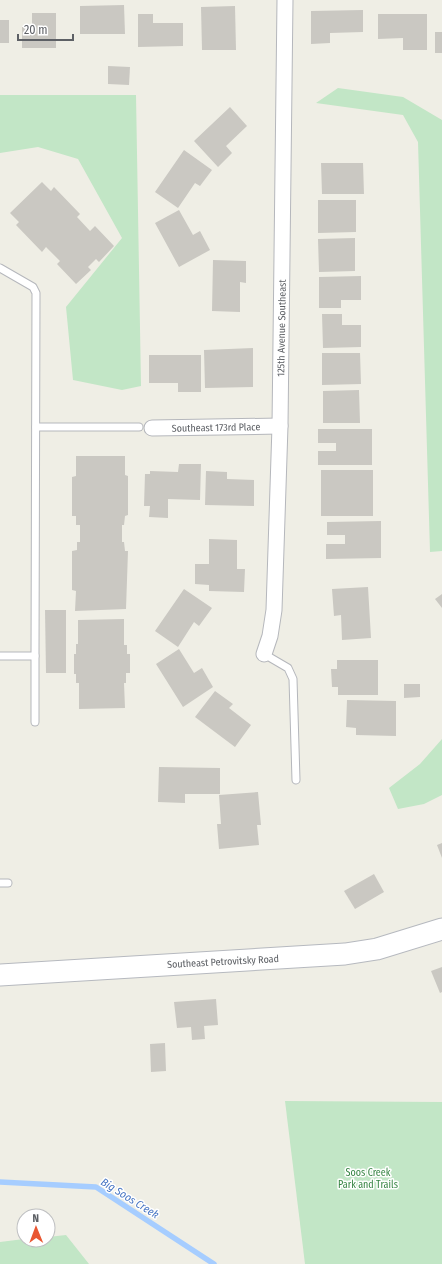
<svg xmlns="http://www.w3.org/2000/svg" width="442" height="1264" viewBox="0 0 442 1264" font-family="'Fira Sans Condensed',sans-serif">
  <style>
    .green { fill: #c2e6c6 }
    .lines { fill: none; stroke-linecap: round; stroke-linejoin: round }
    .stream { stroke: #a6cdff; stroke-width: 5.5 }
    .building { fill: #cac8c2 }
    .service-casing { stroke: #b5b7bc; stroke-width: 9 }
    .minor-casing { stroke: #b5b7bc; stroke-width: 17 }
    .secondary-casing { stroke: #b6b9bf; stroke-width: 23 }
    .service { stroke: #fff; stroke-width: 7 }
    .minor { stroke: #fff; stroke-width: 15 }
    .secondary { stroke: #fff; stroke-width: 21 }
    .labels { text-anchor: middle; stroke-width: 3; stroke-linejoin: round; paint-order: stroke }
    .street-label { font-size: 10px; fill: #5d6065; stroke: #fff }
    .park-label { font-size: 10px; fill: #358442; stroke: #fff }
    .water-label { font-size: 11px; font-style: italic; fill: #4775c3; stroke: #fff }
  </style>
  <rect width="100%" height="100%" fill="#efeee5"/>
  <g class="green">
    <path d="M338,88L403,97L442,120V551L430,552L418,142L403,115L316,103Z"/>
    <path d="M0,95H136L141,386L122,390L73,380L66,307L122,238L78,159L38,147L0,153Z"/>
    <path d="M442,739V795L424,804L398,809L389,788L420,764Z"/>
    <path d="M285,1101L442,1102V1264H305Z"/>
    <path d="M66,1235L89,1264H0V1242L24,1239L48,1240V1237Z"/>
  </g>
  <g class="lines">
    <path class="stream" d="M0,1182L96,1187L214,1264"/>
  </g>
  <g class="building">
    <path d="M124,5L125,34H80V6Z"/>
    <path d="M235,6L236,50H202L201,7Z"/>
    <path d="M363,10V32L330,33V43L311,44V11Z"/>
    <path d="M32,13H56V48H22V27H32Z"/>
    <path d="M138,14H153V23H183V46L138,47Z"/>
    <path d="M378,14H427V50H403V38L378,39Z"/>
    <rect x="0" y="20" width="9" height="23"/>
    <rect x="435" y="32" width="7" height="21"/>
    <path d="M108,66L130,67L129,85L108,84Z"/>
    <path d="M230,107L247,126L226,146L232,153L218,167L194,141Z"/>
    <path d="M184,150L212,170L200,186L195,183L178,208L155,192Z"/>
    <path d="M321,163H363L364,194H322Z"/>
    <path d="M42,182L51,191L54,187L80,214L77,217L90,231L95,226L114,246L99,262L96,259L88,267L91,270L76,284L57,264L60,261L46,247L42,252L16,225L19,222L10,213Z"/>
    <path d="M318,200H356V232L318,233Z"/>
    <path d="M179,210L193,235L200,231L210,250L179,267L155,223Z"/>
    <path d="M355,238V271L319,272L318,239Z"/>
    <path d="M213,260L246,261V283L240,282V312L212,311Z"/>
    <path d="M361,276V300H341V308H319V277Z"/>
    <path d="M322,314H342V325H361V347L323,348Z"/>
    <path d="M253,348V387L205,388L204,350Z"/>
    <path d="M322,353H360L361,384L322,385Z"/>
    <path d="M149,355H201V392H178V383H149Z"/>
    <path d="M359,390L360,423H323V391Z"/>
    <path d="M318,429H372V465H318V451H336V443H318Z"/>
    <path d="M76,456H125V475L128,476V515L125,516L124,525H122V542H124L125,551H128L126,609L75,611L76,591L72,590V551L77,550V542H80V525H76V516H72V477L76,476Z"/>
    <path d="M179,464H201L200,500L168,499V518L149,517L150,506H144L145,474H150V471L178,472Z"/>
    <rect x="321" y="470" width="52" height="46"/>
    <path d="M206,471L227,472V479L254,480V506L205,505Z"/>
    <path d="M381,521V558L326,559V544H345V535H327V522Z"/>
    <path d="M209,539L237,540V569H245L244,592L209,591V585L195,584V564H209Z"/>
    <path d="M368,587L371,638L342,640L341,615L334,616L332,589Z"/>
    <path d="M184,589L212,608L199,626L194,622L178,647L155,631Z"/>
    <path d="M442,594V608L435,599Z"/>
    <path d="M45,610H66V673H46Z"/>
    <path d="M124,619V645H127V654H130V673H126V683H124L125,708L79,709V683H76V674H74V654H76V644H78V620Z"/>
    <path d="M179,649L194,673L202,668L213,687L183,707L156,664Z"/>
    <path d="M337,660H378V695H338V687H332L331,669H337Z"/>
    <path d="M404,684H420V697L404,698Z"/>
    <path d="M215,691L233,704L229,708L251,725L235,747L195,717Z"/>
    <path d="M347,700L396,701V736L356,735V728L346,727Z"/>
    <path d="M159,767L220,768V794H185V803L158,802Z"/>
    <path d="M258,792L261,825H257L259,845L219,849L217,824H221L219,795Z"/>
    <path d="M442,843V858L437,845Z"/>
    <path d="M374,874L384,892L355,909L344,891Z"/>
    <path d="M442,967V992L440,993L431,971Z"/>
    <path d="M216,999L218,1025L204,1026L205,1039L192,1040L191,1027L177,1028L174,1002Z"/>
    <path d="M165,1043L166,1071L151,1072L150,1044Z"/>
  </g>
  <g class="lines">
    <defs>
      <g id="service">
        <path d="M0,268L33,287L36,293L35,656H0"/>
        <path d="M36,427H139"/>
        <path d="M264,654L288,668L293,679L296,780"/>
        <path d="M35,722V656"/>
        <path d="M0,883H8"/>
      </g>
      <g id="minor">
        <path d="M152,428L280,426"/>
        <path d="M264,654L270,636L274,610L280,426L285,0"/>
      </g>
      <path id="secondary" d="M0,975L345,954L377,949L442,929"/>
    </defs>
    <use href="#service" class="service-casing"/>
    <use href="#minor" class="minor-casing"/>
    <use href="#secondary" class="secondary-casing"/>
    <use href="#service" class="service"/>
    <use href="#minor" class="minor"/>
    <use href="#secondary" class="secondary"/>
  </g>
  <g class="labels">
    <g class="street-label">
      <text transform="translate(281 328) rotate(-89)" y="4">125th Avenue Southeast</text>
      <text transform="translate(216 427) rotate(-1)" y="4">Southeast 173rd Place</text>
      <text transform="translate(223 961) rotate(-3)" y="4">Southeast Petrovitsky Road</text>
    </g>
    <g class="park-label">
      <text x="368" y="1176">Soos Creek<tspan x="368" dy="12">Park and Trails</tspan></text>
    </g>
    <g class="water-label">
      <text transform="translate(130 1198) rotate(32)" y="4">Big Soos Creek</text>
    </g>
  </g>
  <g transform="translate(36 1228) rotate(359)"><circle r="19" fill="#ffffff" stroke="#bebfc1"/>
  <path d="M0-3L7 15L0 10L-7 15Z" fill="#e95631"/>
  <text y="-6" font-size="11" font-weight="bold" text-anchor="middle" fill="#5d6065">N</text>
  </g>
  <path d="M18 34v6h55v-6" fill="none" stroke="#5d6065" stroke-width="2"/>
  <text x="24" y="34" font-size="12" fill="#5d6065" stroke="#ffffff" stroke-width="3" paint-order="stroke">20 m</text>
</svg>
